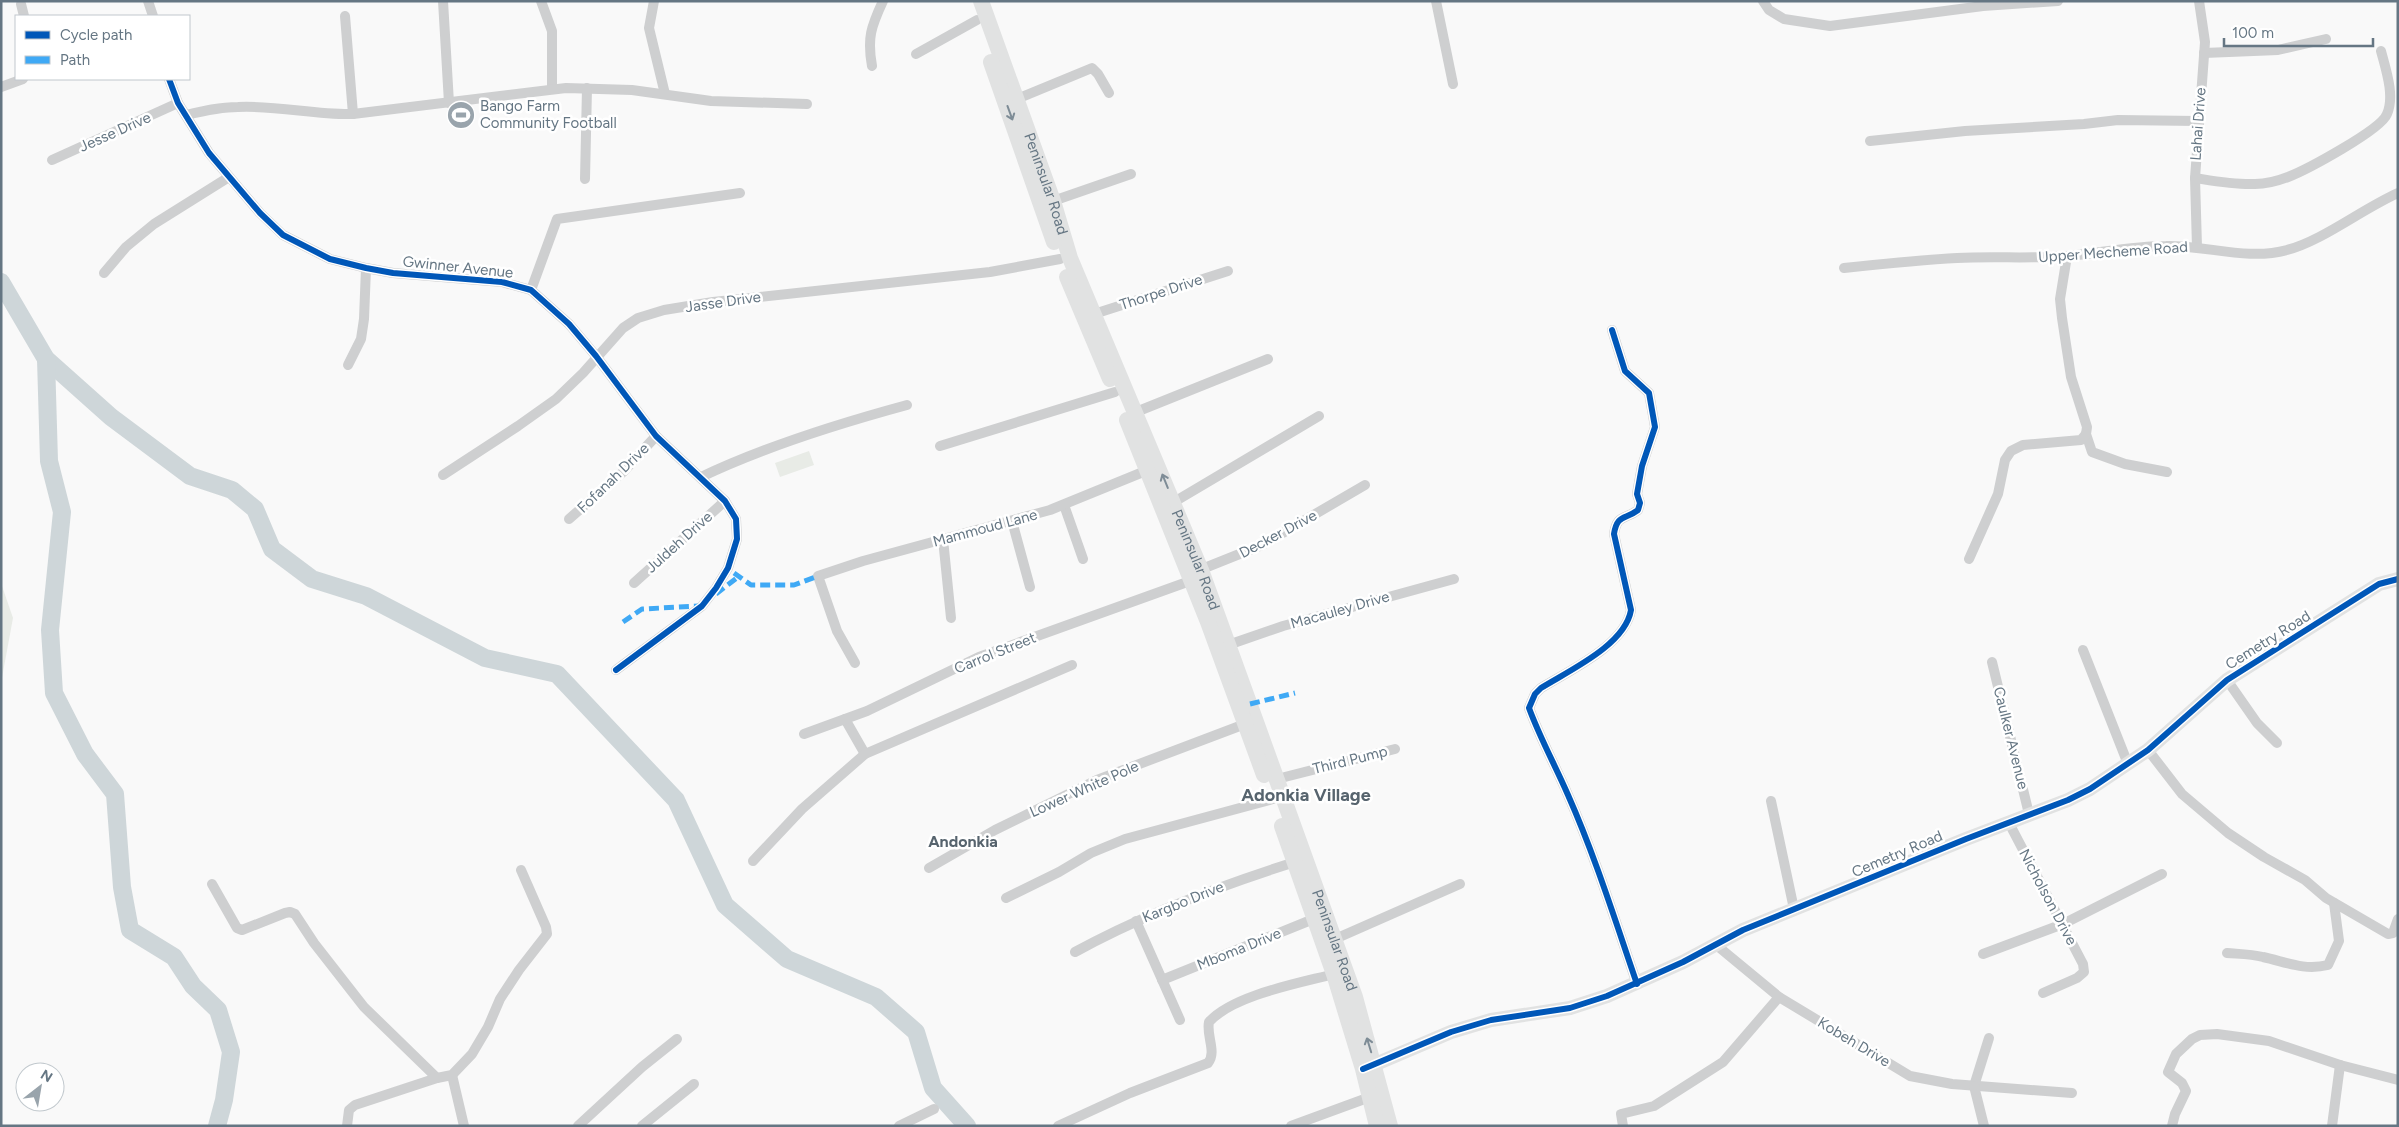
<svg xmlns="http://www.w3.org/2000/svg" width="2399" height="1127" viewBox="0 0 2399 1127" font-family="Figtree,sans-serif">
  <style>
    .green { fill: #e8ebe6 }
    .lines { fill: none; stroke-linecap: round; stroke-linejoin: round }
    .river { stroke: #ced6d9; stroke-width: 18 }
    .street { stroke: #cecfd0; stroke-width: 10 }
    .secondary { stroke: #e1e2e2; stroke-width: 14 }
    .primary { stroke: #e1e2e2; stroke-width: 16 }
    .quiet { stroke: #3fa9f5; stroke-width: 5; stroke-dasharray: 10 5; stroke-linecap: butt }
    .cycleway-casing { stroke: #fff; stroke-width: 9 }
    .cycleway { stroke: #0057b8; stroke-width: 6 }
    .oneway { stroke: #7e8c96 }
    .labels { text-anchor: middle; stroke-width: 5; stroke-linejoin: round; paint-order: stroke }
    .poi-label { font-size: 15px; fill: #657683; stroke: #fff; text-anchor: start }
    .street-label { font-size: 15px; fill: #657683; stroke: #fff }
    .neighbourhood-label { font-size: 16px; font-weight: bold; fill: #57646e; stroke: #fff }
    .quarter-label { font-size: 18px; font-weight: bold; fill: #57646e; stroke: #fff }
  </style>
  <rect width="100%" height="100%" fill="#f9f9f9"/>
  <g class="green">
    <path d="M809,451L814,465L780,477L775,463Z"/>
    <path d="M1,583L13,618L1,683Z"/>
  </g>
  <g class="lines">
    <g class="river">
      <path d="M1,282L46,359L111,417L190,476L232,490L255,509L272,549L312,579L366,596L485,658L557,674L676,800L725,905L787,959L876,997L916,1032L933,1088L967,1126"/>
      <path d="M46,359L49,461L62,512L50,630L54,693L85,754L115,794L122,887L130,930L174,957L193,986L218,1010L231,1052L224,1100L217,1126"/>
    </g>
    <g class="street">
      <path d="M148,1L153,16"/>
      <path d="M443,1L449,103"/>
      <path d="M541,1L552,31V89"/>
      <path d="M654,1L649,28L665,94"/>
      <path d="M1436,1L1453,84"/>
      <path d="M1763,1L1769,10L1784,19L1830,26L1983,6L2058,1"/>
      <path d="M21,4L24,16"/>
      <path d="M345,16L353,114"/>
      <path d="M2204,53L2278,50L2326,39"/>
      <path d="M916,54L977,20"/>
      <path d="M872,66C867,38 871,27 883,1"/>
      <path d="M169,79L178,103L209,153L260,213L283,235L330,259L366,268L393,273L502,282L531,290L569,324L596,356L656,436L725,501L736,519L737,539L728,568L716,588L702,606L616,670"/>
      <path d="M1,87L23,79"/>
      <path d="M1017,99L1092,68L1098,74L1109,93"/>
      <path d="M186,115C203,111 220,107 238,107C277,105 315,115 353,114L566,88L632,90L711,101L807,104"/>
      <path d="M1870,141L1965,131L2084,124L2118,120L2198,121"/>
      <path d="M52,160L178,103"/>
      <path d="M2195,178C2214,181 2235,185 2255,184C2266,184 2278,181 2288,177C2306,170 2381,130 2387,114C2395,96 2386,70 2381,51"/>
      <path d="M585,179L587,88"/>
      <path d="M1053,201L1131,174"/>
      <path d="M2197,247L2195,178L2205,42L2199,1"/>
      <path d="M2067,256L2060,299L2062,318L2071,377L2087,427L2086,434L2092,452L2125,464L2167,472"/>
      <path d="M1844,268C1882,264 1920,260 1957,258C1994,256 2031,259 2068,256C2100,253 2133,246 2166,246C2206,245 2247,261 2287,250C2322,241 2362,209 2398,193"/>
      <path d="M104,273L126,247L154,224L229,177"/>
      <path d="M531,290L557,219L740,193"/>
      <path d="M1094,314L1228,271"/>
      <path d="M1612,330L1625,371L1649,393L1655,427L1642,466L1637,494L1640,503L1638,510C1625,520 1617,514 1614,534L1631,610C1625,645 1570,670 1541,688L1535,694L1529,708C1540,738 1555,765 1568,795C1595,856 1615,920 1637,984"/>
      <path d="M348,365L361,339L364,319L366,268"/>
      <path d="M1136,412L1268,359"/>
      <path d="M940,446L1115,392"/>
      <path d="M443,475L518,426L556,399L583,373L623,328L638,318L664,310L713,302L990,272L1060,259"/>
      <path d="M701,477C766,446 837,424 907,405"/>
      <path d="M1174,502L1319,416"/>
      <path d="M1064,505L1083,559"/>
      <path d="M569,519L623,472L656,436"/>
      <path d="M1012,521L1030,587"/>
      <path d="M943,539L951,618"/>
      <path d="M1969,559L1998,494L2005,460L2011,451L2023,445L2081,440L2086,434"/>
      <path d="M1197,571L1262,545L1365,485"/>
      <path d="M634,583L725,501"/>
      <path d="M1228,645L1283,626L1454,579"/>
      <path d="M2083,650L2128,764"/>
      <path d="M1992,662L2029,814"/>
      <path d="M855,663L837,631L818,576L863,561L1050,510L1148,470"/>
      <path d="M2227,680L2257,723L2277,743"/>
      <path d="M845,719L865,754"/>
      <path d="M804,734L867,711L979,657L1190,581"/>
      <path d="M2148,750L2182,794L2228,833L2264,857L2305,880L2326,898L2388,934L2393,933L2398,919"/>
      <path d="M1277,779L1395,749"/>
      <path d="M1771,801L1794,909"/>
      <path d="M2009,823L2083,964L2084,972L2077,978L2043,993"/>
      <path d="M753,861L802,809L865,754L1072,665"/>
      <path d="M929,868L995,830L1097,780L1245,724"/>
      <path d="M212,884L237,928L242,930L285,913L290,912L295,914L314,943L364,1007L437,1078"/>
      <path d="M1006,898L1059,872L1091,853L1125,839L1273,799"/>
      <path d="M1136,921L1180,1020"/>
      <path d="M1335,939L1460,884"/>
      <path d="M1715,944L1779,997L1910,1076L1952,1084L2072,1093"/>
      <path d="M1075,952C1144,914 1219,886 1295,862"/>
      <path d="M2227,953C2239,954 2251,954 2263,957C2286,962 2304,971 2328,965L2339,941L2334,903"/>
      <path d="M1983,954L2063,924L2162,874"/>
      <path d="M1162,980L1316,918"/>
      <path d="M452,1075L464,1126"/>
      <path d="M1974,1086L1989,1038"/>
      <path d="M1974,1086L1984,1126"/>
      <path d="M347,1126L349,1110L355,1105L437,1078L452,1075L472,1054L488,1027L500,999L519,970L547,934L546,927L521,870"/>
      <path d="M578,1126L642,1067L677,1039"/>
      <path d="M642,1126L694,1084"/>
      <path d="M899,1126L934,1109"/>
      <path d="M1058,1126L1130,1093L1208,1063C1217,1052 1206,1036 1209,1022C1233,995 1300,983 1334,974"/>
      <path d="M1291,1126L1370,1097"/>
      <path d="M1623,1126L1621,1114L1654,1106L1723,1062L1779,997"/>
      <path d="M2172,1126L2175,1114L2186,1091L2182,1083L2168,1072L2176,1054L2192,1039L2200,1035L2217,1034L2269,1041L2340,1065L2398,1080"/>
      <path d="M2332,1126L2340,1065"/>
    </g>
    <path class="secondary" d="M1364,1069L1451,1032L1491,1020L1570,1008L1607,996L1683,962L1743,930L1966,839L2068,800L2090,789L2148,750L2227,680L2379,584L2398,579"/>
    <g class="primary">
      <path id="s1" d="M981,1L1053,201L1070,258L1201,570L1260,733L1355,997L1390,1126"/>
      <path d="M991,62L1054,242"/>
      <path d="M1067,277L1110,379"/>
      <path d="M1127,420L1208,622L1264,775"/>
      <path d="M1282,826L1334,974L1363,1069L1377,1126"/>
    </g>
    <g class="quiet">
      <path d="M734,573L751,585H794L818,576"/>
      <path d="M716,594L738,577"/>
      <path d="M623,622L642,609L700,606"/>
      <path d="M1250,704L1295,693"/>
    </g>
    <defs>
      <g id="cycleway">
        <path d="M169,79L178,103L209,153L260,213L283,235L330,259L366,268L393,273L502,282L531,290L569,324L596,356L656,436L725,501L736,519L737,539L728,568L716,588L702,606L616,670"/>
        <path d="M1612,330L1625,371L1649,393L1655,427L1642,466L1637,494L1640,503L1638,510C1625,520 1617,514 1614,534L1631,610C1625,645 1570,670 1541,688L1535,694L1529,708C1540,738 1555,765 1568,795C1595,856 1615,920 1637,984"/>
        <path d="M1363,1069L1451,1032L1491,1020L1570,1008L1607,996L1683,962L1743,930L1966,839L2068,800L2090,789L2148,750L2227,680L2379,584L2398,579"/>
      </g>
    </defs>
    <use href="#cycleway" class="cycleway-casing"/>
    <use href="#cycleway" class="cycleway"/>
  </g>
  <defs><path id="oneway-shaft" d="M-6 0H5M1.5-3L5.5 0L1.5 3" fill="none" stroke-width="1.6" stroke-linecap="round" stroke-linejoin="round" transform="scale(1.25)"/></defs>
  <g class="oneway">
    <use href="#oneway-shaft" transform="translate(1010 113) rotate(70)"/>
    <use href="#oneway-shaft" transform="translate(1165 481) rotate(-112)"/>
    <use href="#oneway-shaft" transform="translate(1369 1045) rotate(-107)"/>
  </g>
  <defs>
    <symbol id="stadium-disc" viewBox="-11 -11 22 22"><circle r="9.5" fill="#99a4ac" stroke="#fff"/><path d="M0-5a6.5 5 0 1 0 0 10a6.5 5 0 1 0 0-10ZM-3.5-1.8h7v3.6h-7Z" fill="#fff"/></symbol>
  </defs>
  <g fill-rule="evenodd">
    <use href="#stadium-disc" x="445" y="99" width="32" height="32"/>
  </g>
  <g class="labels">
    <g class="poi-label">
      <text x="480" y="111">Bango Farm<tspan x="480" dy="17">Community Football</tspan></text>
    </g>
    <g class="street-label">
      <text transform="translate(2198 124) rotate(-86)" y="5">Lahai Drive</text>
      <text transform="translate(115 132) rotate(-24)" y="5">Jesse Drive</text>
      <text dy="5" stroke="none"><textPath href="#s1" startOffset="194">Peninsular Road</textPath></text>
      <text transform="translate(2113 252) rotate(-4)" y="5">Upper Mecheme Road</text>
      <text transform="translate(458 267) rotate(6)" y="5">Gwinner Avenue</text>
      <text transform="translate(1161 292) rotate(-18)" y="5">Thorpe Drive</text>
      <text transform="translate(723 302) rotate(-8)" y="5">Jasse Drive</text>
      <text transform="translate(613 478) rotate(-44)" y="5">Fofanah Drive</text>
      <text transform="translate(985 528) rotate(-15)" y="5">Mammoud Lane</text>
      <text transform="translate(1278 534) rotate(-28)" y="5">Decker Drive</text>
      <text transform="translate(679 542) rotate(-42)" y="5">Juldeh Drive</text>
      <text dy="5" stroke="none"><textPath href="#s1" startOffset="599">Peninsular Road</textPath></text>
      <text transform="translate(1340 610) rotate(-16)" y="5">Macauley Drive</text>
      <text transform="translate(2268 640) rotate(-32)" y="5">Cemetry Road</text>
      <text transform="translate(995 653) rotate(-22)" y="5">Carrol Street</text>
      <text transform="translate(2011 738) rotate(76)" y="5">Caulker Avenue</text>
      <text transform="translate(1350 760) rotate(-14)" y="5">Third Pump</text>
      <text transform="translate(1084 789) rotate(-24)" y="5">Lower White Pole</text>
      <text transform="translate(1897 854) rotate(-23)" y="5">Cemetry Road</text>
      <text transform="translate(2048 897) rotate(62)" y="5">Nicholson Drive</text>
      <text transform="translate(1183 902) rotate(-22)" y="5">Kargbo Drive</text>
      <text dy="5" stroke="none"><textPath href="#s1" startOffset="1004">Peninsular Road</textPath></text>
      <text transform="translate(1239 949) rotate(-22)" y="5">Mboma Drive</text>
      <text transform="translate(1854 1042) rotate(31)" y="5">Kobeh Drive</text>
    </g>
    <g class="neighbourhood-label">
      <text x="963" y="847">Andonkia</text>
    </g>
    <g class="quarter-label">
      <text x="1306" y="801">Adonkia Village</text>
    </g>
  </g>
  <rect width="2399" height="1127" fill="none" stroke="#657683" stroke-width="5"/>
  <rect x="15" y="15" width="175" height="65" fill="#ffffff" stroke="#c1c8cd"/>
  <rect x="25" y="31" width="25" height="8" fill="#0057b8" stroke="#c1c8cd"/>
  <text x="60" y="40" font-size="15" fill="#657683">Cycle path</text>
  <rect x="25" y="56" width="25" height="8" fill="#3fa9f5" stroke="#c1c8cd"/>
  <text x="60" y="65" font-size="15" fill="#657683">Path</text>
  <g transform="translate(40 1087) rotate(31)"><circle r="24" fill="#ffffff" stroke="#c1c8cd"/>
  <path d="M0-4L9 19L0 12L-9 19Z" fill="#99a4ac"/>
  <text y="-8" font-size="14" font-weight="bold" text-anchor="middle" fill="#657683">N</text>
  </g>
  <path d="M2224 38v8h149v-8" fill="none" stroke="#657683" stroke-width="2.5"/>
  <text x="2232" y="38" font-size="15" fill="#657683" stroke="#ffffff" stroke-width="4" paint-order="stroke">100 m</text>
</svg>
